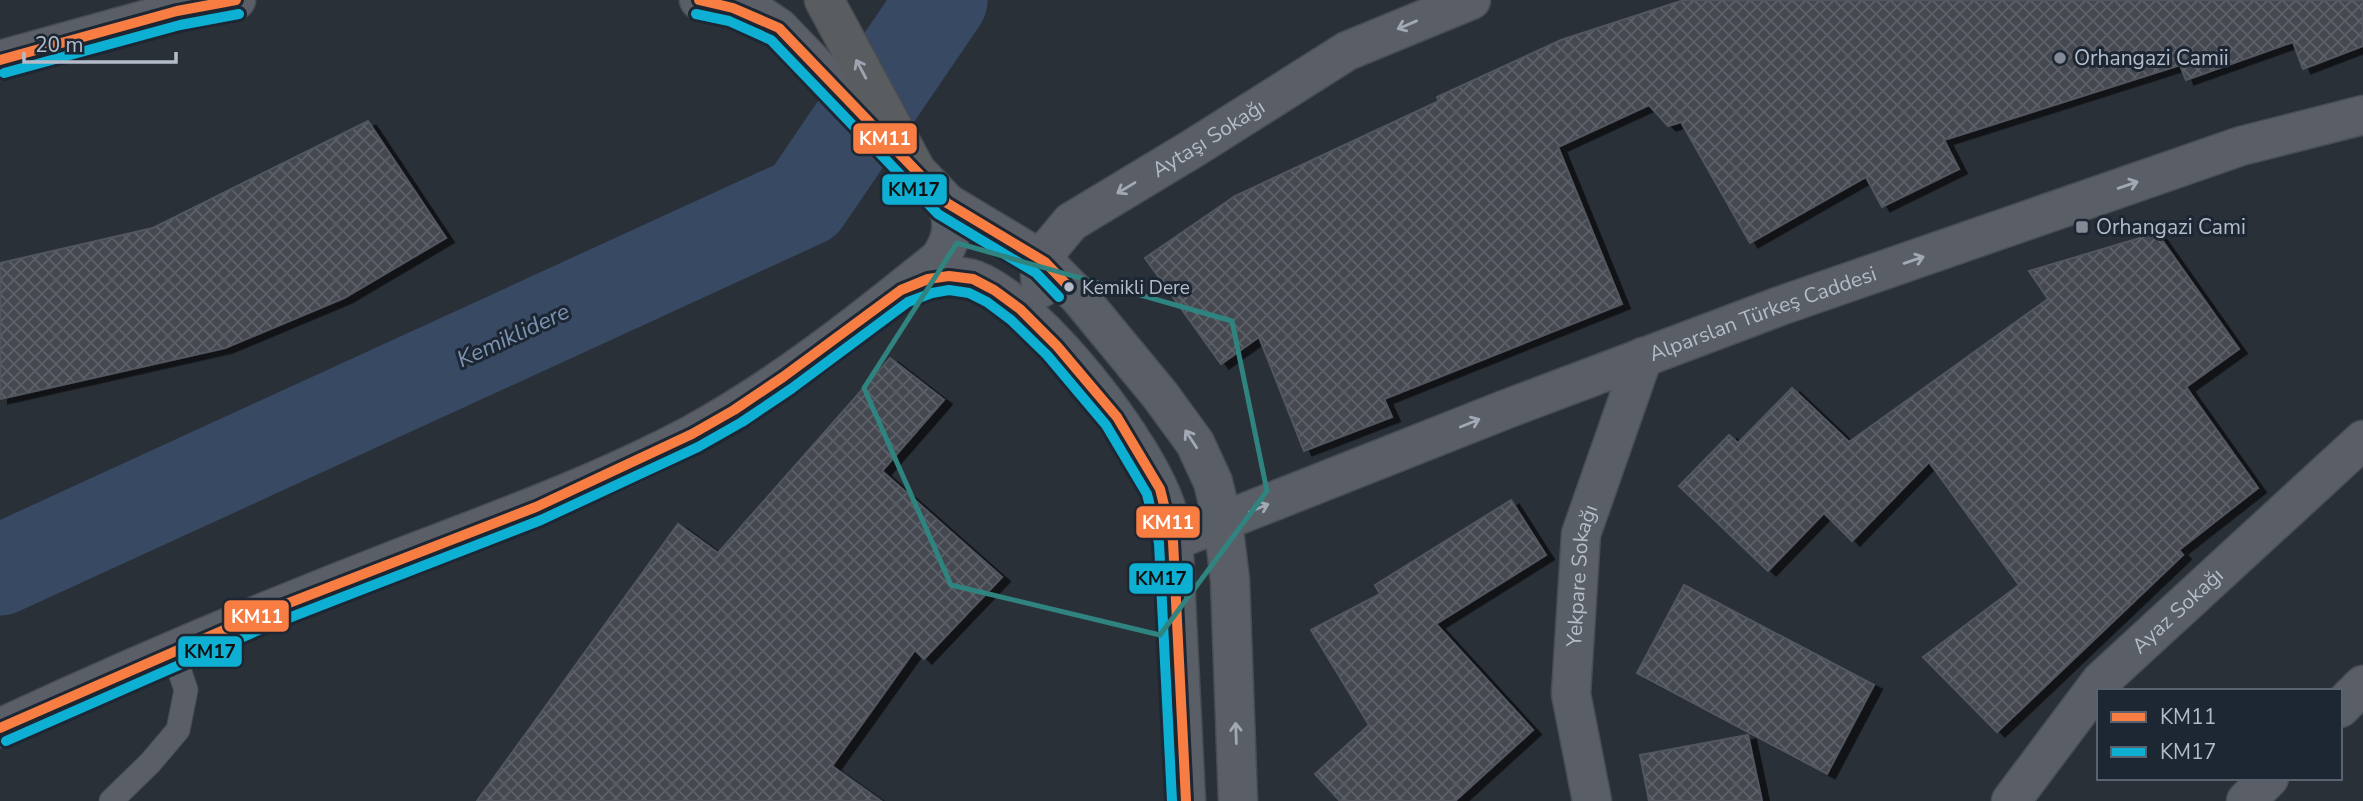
<svg xmlns="http://www.w3.org/2000/svg" width="2363" height="801" viewBox="0 0 2363 801" font-family="'Nunito Sans',sans-serif">
  <style>
    .lines { fill: none; stroke-linecap: round; stroke-linejoin: round }
    .river { stroke: #384963; stroke-width: 91 }
    .building { fill: url(#building-cross-hatch); stroke: #52575f; stroke-width: 2; filter: url(#shadow) }
    .service-casing { stroke: #484c53; stroke-width: 25 }
    .minor-casing { stroke: #484c53; stroke-width: 41 }
    .tertiary-casing { stroke: #484c53; stroke-width: 41 }
    .motorway-casing { stroke: #474c53; stroke-width: 41 }
    .service { stroke: #5a5e66; stroke-width: 23 }
    .minor { stroke: #5a5e66; stroke-width: 38 }
    .tertiary { stroke: #5a5e66; stroke-width: 38 }
    .motorway { stroke: #5a5d60; stroke-width: 38 }
    .bus-1-casing { stroke: #1d2633; stroke-width: 16 }
    .bus-2-casing { stroke: #1d2633; stroke-width: 16 }
    .bus-1 { stroke: #f77d43; stroke-width: 10 }
    .bus-2 { stroke: #0dafd3; stroke-width: 10 }
    .oneway { stroke: #a2a9b5 }
    .oneway2 { stroke: #9ea4af }
    .marked { fill: none; stroke: #308480; stroke-width: 5; stroke-linejoin: round }
    .poi-dot { fill: #848b96; stroke: #1d2633; stroke-width: 2.5 }
    .bus-dot { fill: #b4bcc9; stroke: #1d2633; stroke-width: 2.5 }
    .labels { text-anchor: middle; stroke-width: 6; stroke-linejoin: round; paint-order: stroke }
    .bus-label { font-size: 19px; fill: #b4bcc9; stroke: #1d2633; text-anchor: start }
    .poi-label { font-size: 21px; fill: #b4bcc9; stroke: #1d2633; text-anchor: start }
    .street-label { font-size: 21px; fill: #b4bcc9; stroke: #1d2633 }
    .water-label { font-size: 23px; font-style: italic; fill: #7c92b1; stroke: #1d2633 }
    .line-badge { stroke: #1d2633; stroke-width: 2.5 }
    .badge-label { font-size: 19px; text-anchor: middle; font-weight: bold; fill: #fff }
    .pale-badge-label { font-size: 19px; text-anchor: middle; font-weight: bold; fill: #111 }
  </style>
  <defs>
    <pattern id="building-cross-hatch" width="8" height="8" patternUnits="userSpaceOnUse" patternTransform="scale(1.75)"><rect width="8" height="8" fill="#444950"/><path d="M0 0l8 8M0 8l8-8" fill="none" stroke="#5d6168"/></pattern>
    <filter id="shadow"><feDropShadow dx="8" dy="4.5" stdDeviation="0" flood-color="#0009"/></filter>
  </defs>
  <rect width="100%" height="100%" fill="#2a3038"/>
  <g class="lines">
    <path class="river" d="M0,570L805,201L942,0"/>
  </g>
  <g class="building">
    <path d="M1684,0H2363V46L2303,69L2293,42L2186,80L2180,65L1944,140L1959,169L1882,207L1866,177L1750,243L1681,122L1668,126L1649,105L1558,147L1622,304L1384,399L1392,417L1304,451L1259,337L1221,364L1145,258L1235,196L1439,101L1437,97L1561,40Z"/>
    <path d="M368,121L446,238L344,298L225,348L0,399V263L153,228Z"/>
    <path d="M2157,233L2239,349L2186,387L2258,488L2179,550L2183,555L1997,732L1923,657L2019,585L1929,462L1852,541L1824,513L1768,571L1679,486L1729,435L1738,443L1792,388L1849,442L2048,299L2029,271Z"/>
    <path d="M890,358L944,400L882,471L1002,577L924,659L915,650L832,766L881,801H477L678,524L718,553Z"/>
    <path d="M1511,500L1546,555L1436,624L1533,730L1455,801H1340L1315,774L1369,725L1311,630L1380,594L1375,585Z"/>
    <path d="M1684,585L1874,685L1827,774L1637,673Z"/>
    <path d="M1748,735L1762,801H1649L1640,755Z"/>
  </g>
  <g class="lines">
    <defs>
      <path id="service" d="M111,801L150,763L178,730L186,690L173,651"/>
      <g id="minor">
        <path d="M2340,708L2363,685"/>
        <path id="s1" d="M1592,801L1571,694L1581,534L1643,357"/>
        <path id="s2" d="M2011,801L2101,681L2363,440"/>
        <path d="M2246,801L2269,778"/>
      </g>
      <g id="tertiary">
        <path d="M699,0L733,8L761,21"/>
        <path d="M738,0L779,28L947,203L1045,262L1080,298L1160,395L1195,443L1213,482L1223,523L1230,580L1238,801"/>
        <path d="M0,60L177,11L236,0"/>
        <path d="M907,287C929,279 952,272 975,280C1039,305 1150,448 1168,514C1176,548 1175,585 1177,620C1180,680 1183,741 1186,801"/>
        <path id="s3" d="M1041,288L1040,276L1051,246L1071,222L1192,149L1347,51L1471,0"/>
        <path id="s4" d="M1173,541L1504,410L1780,306L2241,146L2363,115"/>
        <path d="M0,728C133,666 268,609 405,556C502,519 601,483 693,434C781,386 861,322 939,259C952,241 955,225 947,203"/>
      </g>
      <path id="motorway" d="M824,0L917,172"/>
    </defs>
    <use href="#service" class="service-casing"/>
    <use href="#minor" class="minor-casing"/>
    <use href="#tertiary" class="tertiary-casing"/>
    <use href="#motorway" class="motorway-casing"/>
    <use href="#service" class="service"/>
    <use href="#minor" class="minor"/>
    <use href="#tertiary" class="tertiary"/>
    <use href="#motorway" class="motorway"/>
    <defs>
      <g id="bus-1">
        <path d="M699,0L733,8L779,28L947,203L1045,262L1069,287"/>
        <path d="M0,60L177,11L236,0"/>
        <path d="M0,728L263,613L536,507L692,434L734,410L783,377L901,290L928,279L949,276L973,279L994,290L1020,309L1057,346L1117,417L1160,489L1173,541L1186,801"/>
      </g>
      <g id="bus-2">
        <path d="M696,14L729,21L771,40L938,214L1036,273L1059,297"/>
        <path d="M4,73L180,25L239,14"/>
        <path d="M6,741L268,626L541,520L698,447L742,422L791,389L908,302L932,293L949,290L969,293L987,302L1011,320L1047,355L1106,425L1147,494L1159,543L1172,801"/>
      </g>
    </defs>
    <use href="#bus-1" class="bus-1-casing"/>
    <use href="#bus-2" class="bus-2-casing"/>
    <use href="#bus-1" class="bus-1"/>
    <use href="#bus-2" class="bus-2"/>
  </g>
  <defs><path id="oneway-shaft" d="M-6 0H5M1.5-3L5.5 0L1.5 3" fill="none" stroke-width="1.6" stroke-linecap="round" stroke-linejoin="round" transform="scale(1.75)"/></defs>
  <g class="oneway">
    <use href="#oneway-shaft" transform="translate(1407 25) rotate(157)"/>
    <use href="#oneway-shaft" transform="translate(2128 185) rotate(-19)"/>
    <use href="#oneway-shaft" transform="translate(1126 188) rotate(149)"/>
    <use href="#oneway-shaft" transform="translate(1914 260) rotate(-19)"/>
    <use href="#oneway-shaft" transform="translate(1470 423) rotate(-22)"/>
    <use href="#oneway-shaft" transform="translate(1191 439) rotate(-123)"/>
    <use href="#oneway-shaft" transform="translate(1259 508) rotate(-22)"/>
    <use href="#oneway-shaft" transform="translate(1236 733) rotate(-92)"/>
  </g>
  <use class="oneway2" href="#oneway-shaft" transform="translate(861 69) rotate(-118)"/>
  <path class="marked" d="M957,243L1232,321L1267,491L1160,635L951,585L864,388Z"/>
  <g class="poi-dot">
    <circle cx="2060" cy="58" r="7"/>
    <rect x="2075" y="220" width="14" height="14" rx="3.5"/>
  </g>
  <circle class="bus-dot" cx="1069" cy="287" r="6"/>
  <g class="labels">
    <g class="bus-label">
      <text x="1082" y="294">Kemikli Dere</text>
    </g>
    <g class="poi-label">
      <text x="2074" y="65">Orhangazi Camii</text>
      <text x="2096" y="234">Orhangazi Cami</text>
    </g>
    <g class="street-label">
      <text dy="7" stroke="none"><textPath href="#s3" startOffset="236">Aytaşı Sokağı</textPath></text>
      <text dy="7" stroke="none"><textPath href="#s4" startOffset="632">Alparslan Türkeş Caddesi</textPath></text>
      <text dy="7" stroke="none"><textPath href="#s1" startOffset="228">Yekpare Sokağı</textPath></text>
      <text dy="7" stroke="none"><textPath href="#s2" startOffset="254">Ayaz Sokağı</textPath></text>
    </g>
    <g class="water-label">
      <text transform="translate(513 335) rotate(-25)" y="8">Kemiklidere</text>
    </g>
  </g>
  <g class="line-badge">
    <rect x="852" y="122" width="66" height="33" rx="7" fill="#f77d43"/>
    <rect x="881" y="173" width="67" height="33" rx="7" fill="#0dafd3"/>
    <rect x="1135" y="505" width="66" height="34" rx="7" fill="#f77d43"/>
    <rect x="1128" y="562" width="66" height="33" rx="7" fill="#0dafd3"/>
    <rect x="223" y="599" width="67" height="34" rx="7" fill="#f77d43"/>
    <rect x="177" y="635" width="66" height="33" rx="7" fill="#0dafd3"/>
  </g>
  <g class="badge-label">
    <text x="885" y="145">KM11</text>
    <text x="1168" y="529">KM11</text>
    <text x="257" y="623">KM11</text>
  </g>
  <g class="pale-badge-label">
    <text x="914" y="196">KM17</text>
    <text x="1161" y="585">KM17</text>
    <text x="210" y="658">KM17</text>
  </g>
  <rect x="2097" y="689" width="245" height="91" fill="#1d2633" stroke="#59626f" stroke-width="2"/>
  <rect x="2111" y="712" width="35" height="10" fill="#f77d43" stroke="#59626f" stroke-width="2"/>
  <text x="2160" y="724" font-size="21" fill="#b4bcc9">KM11</text>
  <rect x="2111" y="747" width="35" height="10" fill="#0dafd3" stroke="#59626f" stroke-width="2"/>
  <text x="2160" y="759" font-size="21" fill="#b4bcc9">KM17</text>
  <path d="M24 52v10h152v-10" fill="none" stroke="#b4bcc9" stroke-width="3.5"/>
  <text x="35" y="52" font-size="21" fill="#b4bcc9" stroke="#1d2633" stroke-width="5" paint-order="stroke">20 m</text>
</svg>
